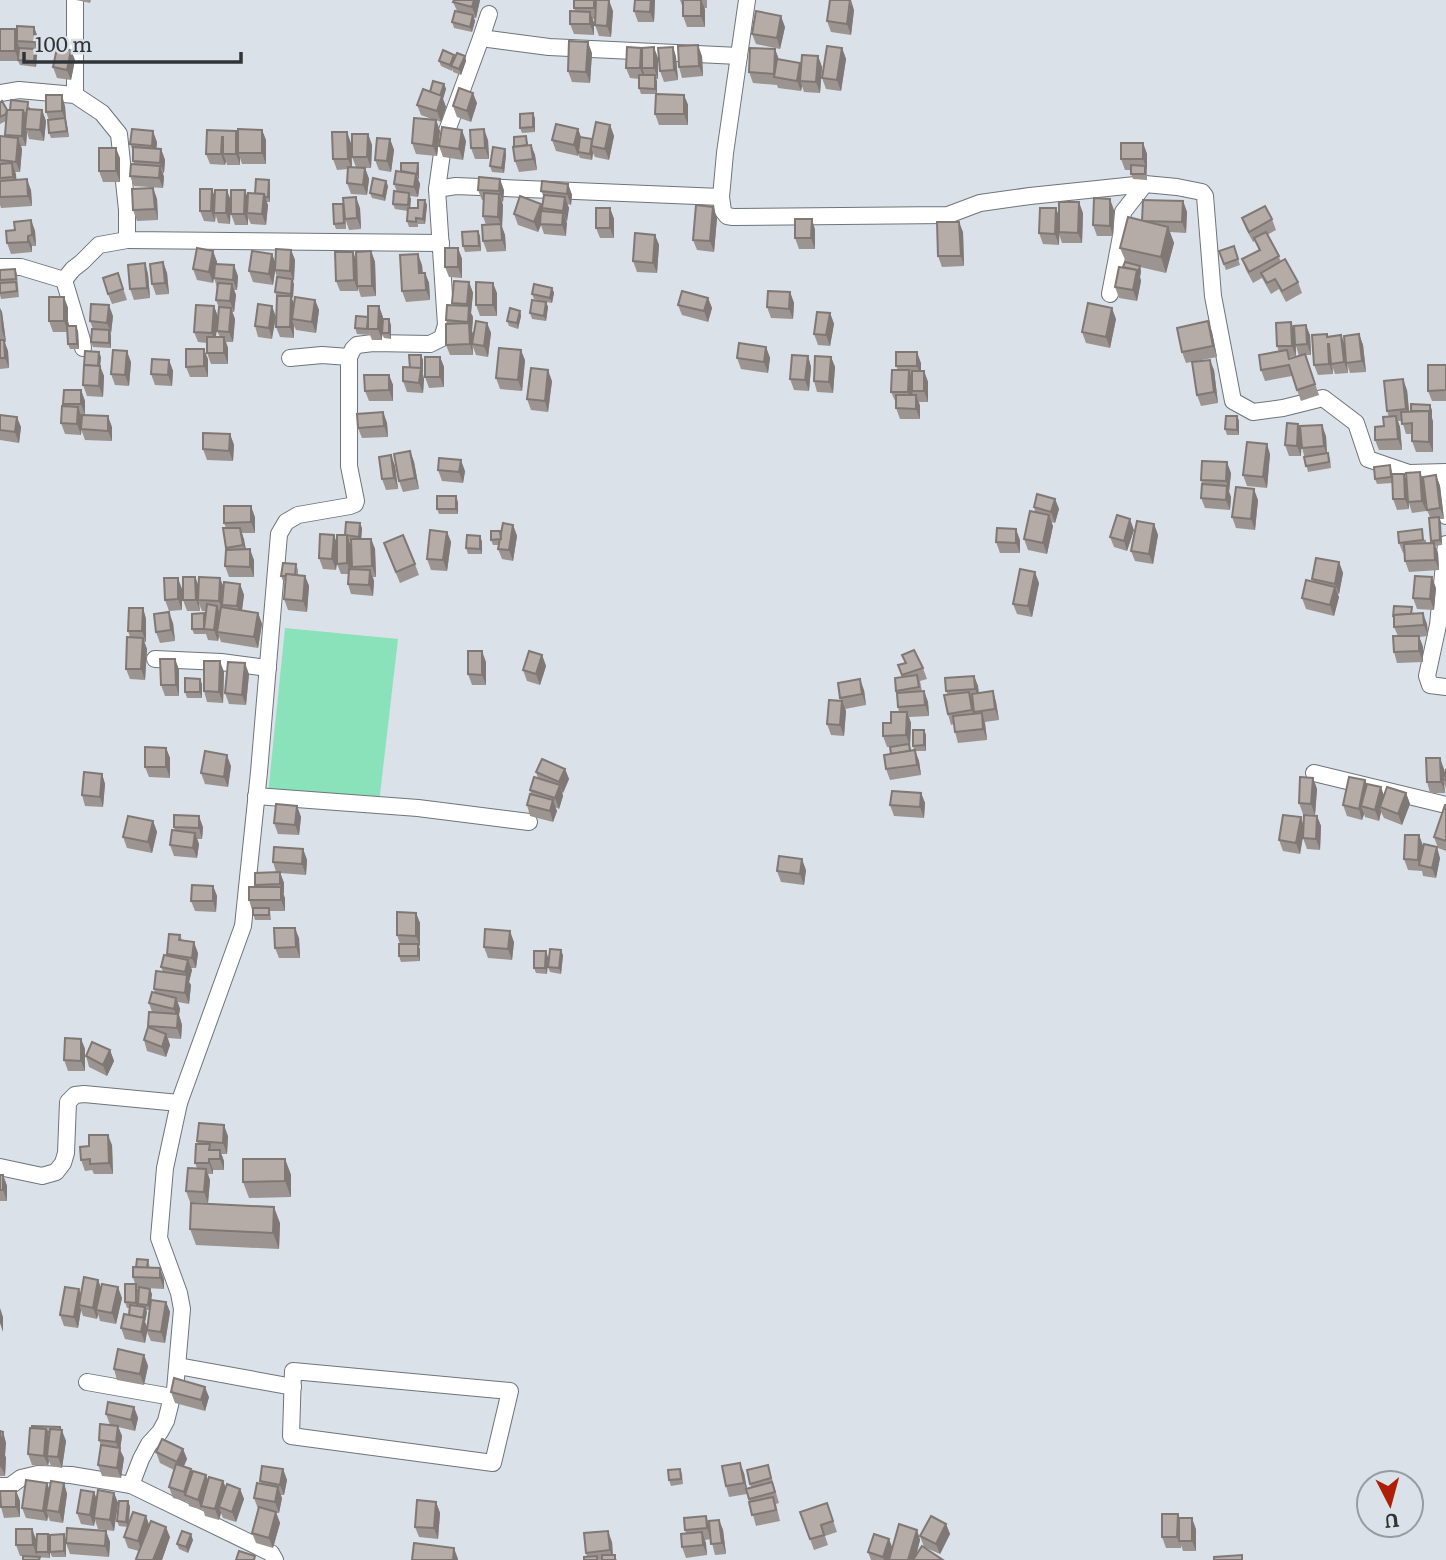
<svg xmlns="http://www.w3.org/2000/svg" width="1446" height="1560" viewBox="0 0 1446 1560" font-family="Literata,serif">
  <style>
    .green { fill: #89e2ba }
    .lines { fill: none; stroke-linecap: round; stroke-linejoin: round }
    .minor-casing { stroke: #6e747b; stroke-width: 18 }
    .minor { stroke: #fff; stroke-width: 16 }
    .wall { fill: #9c9490; fill-rule: evenodd }
    .shaded-wall { fill: #7f7875 }
    .building { fill: #b5aca7; stroke: #7f7875; stroke-width: 2 }
  </style>
  <rect width="100%" height="100%" fill="#dae1e8"/>
  <path class="green" d="M285,628L398,639L379,803L268,794Z"/>
  <g class="lines">
    <defs>
      <g id="minor">
        <path d="M747,0L725,153L721,197L723,211L727,216L733,217L948,215L980,203L1030,196L1145,184L1177,187L1202,192L1205,196L1213,296L1233,401L1253,412L1283,408L1323,398L1356,423L1368,459L1409,473L1446,472"/>
        <path d="M481,38L489,14"/>
        <path d="M0,93L19,90L75,95L102,113L119,134L127,210V240L441,243"/>
        <path d="M75,95V0"/>
        <path d="M437,189L444,139L481,38L549,47L739,56"/>
        <path d="M0,267H21L64,280L73,269L82,262L99,245L127,240"/>
        <path d="M64,280L82,340L83,348"/>
        <path d="M1110,294L1121,236L1123,212L1145,184"/>
        <path d="M290,358L322,355L349,357"/>
        <path d="M1444,473L1446,516"/>
        <path d="M1446,544L1438,625L1427,676L1430,685L1446,687"/>
        <path d="M155,659L221,662L268,668"/>
        <path d="M1314,773L1446,805"/>
        <path d="M256,796L418,808L529,822"/>
        <path d="M0,1167L42,1176L56,1172L63,1163L66,1153L68,1102L75,1095L84,1094L179,1103"/>
        <path d="M178,1366L293,1387"/>
        <path d="M293,1371L510,1391L493,1463L291,1436Z"/>
        <path d="M87,1382L172,1397L175,1390L182,1309L179,1293L159,1238L165,1168L179,1103L243,926L259,772L279,534L286,522L298,515L350,506L355,504L356,501L349,466V357L353,349L357,345L373,343L430,344L442,338L446,325L437,189L456,186L721,197"/>
        <path d="M131,1485L141,1459L149,1444L160,1432L166,1421L172,1397"/>
        <path d="M0,1486H10L21,1478L38,1474L71,1475L131,1485L271,1553L275,1560"/>
      </g>
    </defs>
    <use href="#minor" class="minor-casing"/>
    <use href="#minor" class="minor"/>
  </g>
  <g class="wall">
    <path d="M76,0H91L90,3Z"/>
    <path d="M454,0H480L476,18H474L475,21L472,32L454,28L452,22L457,11L453,2Z"/>
    <path d="M574,0L613,11L611,37L599,36L595,25V19H593L594,23V35L574,34L570,24L575,11L574,8Z"/>
    <path d="M635,0H655L654,22H638L634,11Z"/>
    <path d="M680,0H707V8H704L705,27H687L683,16V8Z"/>
    <path d="M854,10L851,35L831,32L827,21Z"/>
    <path d="M34,27L38,38L36,67L20,65L18,61H0V29H15L17,34Z"/>
    <path d="M785,27L780,49L756,44L752,34Z"/>
    <path d="M673,47L676,57L678,80L664,82L660,71Z"/>
    <path d="M842,48L846,59L841,91L826,89L822,78Z"/>
    <path d="M775,49L779,60L801,67L818,56L822,67L820,93L804,92L802,86L801,91L778,88L777,85L753,83L749,72Z"/>
    <path d="M592,53L590,83L572,82L568,71Z"/>
    <path d="M642,53L658,58V79H656L657,94H641L639,88V79L630,78L626,68Z"/>
    <path d="M465,56L466,61L461,75L453,72V69L452,71L441,66L439,61Z"/>
    <path d="M702,56L703,76L682,78L679,67Z"/>
    <path d="M75,60L71,80L57,78L53,67Z"/>
    <path d="M444,84L446,89L443,99L446,107L441,122L436,120L440,131L437,156L416,154L412,143L434,120L421,115L417,105L430,92Z"/>
    <path d="M684,95L688,105V125H659L655,114Z"/>
    <path d="M0,103L7,110L30,107V109L42,110L46,121L44,141L29,139L27,132L26,146H21L22,149L20,172H15L16,180L31,190L32,206L1,208L0,205V136L6,137V121L0,124Z"/>
    <path d="M477,103L471,122L457,117L453,106Z"/>
    <path d="M65,106L66,120L69,137L51,138L49,133V120L46,112Z"/>
    <path d="M535,118V132L522,133L520,128Z"/>
    <path d="M610,125L614,136L609,160L595,157L593,153L592,160L580,158L578,154V156L556,151L552,140L578,129L581,137L592,139Z"/>
    <path d="M207,130L236,131L238,137L262,130L266,140V164H242L240,158V165H227L226,161L225,165L210,164L206,154Z"/>
    <path d="M368,134L372,145L371,168H359H365L369,179L367,195L351,194L347,183L348,169L337,170L333,159L351,143L352,167H356L352,157Z"/>
    <path d="M390,139L394,150L391,172L379,170L375,160Z"/>
    <path d="M488,140L489,159H475L471,148Z"/>
    <path d="M466,141L463,160L443,157L439,146Z"/>
    <path d="M528,141V145H531L535,155L537,170L519,172L515,161Z"/>
    <path d="M157,142L156,148L161,149L165,160L164,173H163L164,177L163,188L134,186L130,176L134,164L133,161V151L130,144Z"/>
    <path d="M1143,143L1147,154V180L1133,179L1131,174V170H1125L1121,159Z"/>
    <path d="M505,149L506,155L504,173L492,172L490,166Z"/>
    <path d="M120,158V182H103L99,171Z"/>
    <path d="M419,168V179H418L420,184L418,197L410,196V208H418L425,200L427,205L425,224H418V227H409L407,221L408,211L395,209L393,204L397,192L394,184L401,171Z"/>
    <path d="M568,184L572,195L571,205L567,204L569,208L566,222V236L544,234L541,225L538,232L518,225L514,214L541,204L542,208L544,197L541,191Z"/>
    <path d="M270,185V202H266L268,205L266,225L251,224L248,218V225H235L231,214L248,198Z"/>
    <path d="M388,186L385,201L372,198L370,193Z"/>
    <path d="M153,188L157,199L158,220L137,221L133,210Z"/>
    <path d="M227,190L230,224L218,223L216,216L215,222L204,221L200,211L215,197Z"/>
    <path d="M478,190H504L503,202H502L503,205L502,227L505,235L506,251L487,252L483,241L486,225L483,216V200H482Z"/>
    <path d="M1183,201L1187,212L1186,233L1170,232L1174,243L1166,273L1140,267L1141,271L1140,277L1141,281L1137,301L1119,298L1115,287L1126,262L1120,248L1142,220Z"/>
    <path d="M360,208L361,229L349,230L346,221V229H336L334,224Z"/>
    <path d="M610,208L614,219V238H600L596,228Z"/>
    <path d="M1056,208L1059,217L1083,213L1082,243H1062L1059,234V245L1043,244L1039,233Z"/>
    <path d="M1114,210L1113,236H1097L1093,225Z"/>
    <path d="M717,218L714,252L697,250L693,240Z"/>
    <path d="M1242,218L1272,219L1276,230L1267,235L1281,261L1298,282L1302,293L1286,302L1279,289L1271,294L1262,278L1253,283L1246,270L1242,259L1259,250L1255,241L1253,242L1246,229Z"/>
    <path d="M812,219L815,230V249H799L795,238Z"/>
    <path d="M31,220L35,231L36,246H32V252L11,254L7,243L15,230Z"/>
    <path d="M963,232L964,266L942,267L938,256Z"/>
    <path d="M655,235L659,245L657,273L637,272L633,261Z"/>
    <path d="M480,236L481,251L465,252L463,246Z"/>
    <path d="M1234,246L1240,265L1226,270L1219,251Z"/>
    <path d="M458,248L462,259V278L449,277L445,267Z"/>
    <path d="M291,250L295,260L292,299L294,303L315,300L319,310L316,333L296,330L294,326V338L280,337L276,327L277,298L275,292L277,277L275,271L273,285L253,282L249,271L272,254L275,262Z"/>
    <path d="M213,251L217,262V264L238,276L237,290H234L236,295L234,312H232L235,319L233,342H226L228,348V364H211L207,353V343L198,342L194,332L214,306L218,317L216,337H220L217,331L219,308L216,300L217,288L214,277L213,283L197,280L193,269Z"/>
    <path d="M371,251L375,262L376,296L361,297L358,288V291H340L336,281L353,252L356,260Z"/>
    <path d="M163,262L167,273L169,294L156,295L152,284Z"/>
    <path d="M145,263L148,274L150,298L134,300L130,289Z"/>
    <path d="M422,265L423,273H425L429,283L430,300L406,302L402,291Z"/>
    <path d="M15,269L17,274L19,297L1,299L0,295V270Z"/>
    <path d="M118,273L127,300L112,304L108,294Z"/>
    <path d="M469,282L473,293L471,313L473,317L472,331L473,334L487,323L491,333L488,357L476,355L473,347V355H450L446,345L447,324L446,320L453,305L452,303Z"/>
    <path d="M552,288L554,293L552,303L546,302L548,307L546,321L532,319L530,313L546,302L534,299L532,294Z"/>
    <path d="M790,292L794,303L793,319L771,318L767,307Z"/>
    <path d="M497,293V316H480L476,305Z"/>
    <path d="M64,297L68,308V326L78,331L79,349H70L68,344V332H53L49,321Z"/>
    <path d="M708,298L712,308L708,322L682,315L678,305Z"/>
    <path d="M272,306V339L258,337L255,326Z"/>
    <path d="M379,306L383,319L391,325V339L384,338L382,334V340H372L369,333V335L357,334L355,328Z"/>
    <path d="M0,308L2,312L6,342H4L8,351L9,368L0,369Z"/>
    <path d="M520,311L521,316L518,329L509,326L507,321Z"/>
    <path d="M830,313L834,324L830,346L818,345L814,334Z"/>
    <path d="M113,316L111,333V348L93,347L91,342L93,329L90,321Z"/>
    <path d="M1116,319L1110,348L1086,343L1082,332Z"/>
    <path d="M1291,322L1294,329L1310,335L1311,355H1305L1319,395L1301,401L1292,376L1265,381L1261,370L1279,352L1277,346ZM1296,346L1299,356L1290,359V357L1296,356Z"/>
    <path d="M1212,332L1217,357L1186,363L1182,352Z"/>
    <path d="M1327,334L1328,337L1341,335L1345,346L1359,334L1363,345L1366,372L1350,373L1347,364L1348,373L1335,374L1333,368V374L1318,375L1314,365Z"/>
    <path d="M766,347L770,358L768,373L741,369L737,358Z"/>
    <path d="M421,355L423,360V374L424,379L423,393L407,392L403,381L410,368Z"/>
    <path d="M808,356L811,367L809,391L794,390L790,379Z"/>
    <path d="M101,357L100,366L104,376L103,397L87,396L83,385Z"/>
    <path d="M440,357L444,367V387L429,388L425,377Z"/>
    <path d="M831,357L835,367L833,393L817,392L814,381Z"/>
    <path d="M208,359V377H190L186,367Z"/>
    <path d="M169,360L173,371L172,386L155,385L151,374Z"/>
    <path d="M525,360L522,391L500,389L496,378Z"/>
    <path d="M131,362L129,386L115,385L111,374Z"/>
    <path d="M921,363V371H924L928,382V402H919L920,406V419H900L896,408V403L891,392L898,370L896,366Z"/>
    <path d="M1446,365V401H1432L1428,391Z"/>
    <path d="M1214,370L1218,403L1201,406L1197,395Z"/>
    <path d="M389,375L393,385V401H369L365,391Z"/>
    <path d="M552,381L548,412L531,410L527,399Z"/>
    <path d="M81,390L85,401V415H80L82,418L81,435L65,434L61,423L64,407L63,404Z"/>
    <path d="M1407,390L1409,412L1432,410V418L1433,422V452H1416L1412,441V434H1406L1402,421H1398L1400,427L1402,450H1379L1375,440L1389,417L1387,411Z"/>
    <path d="M383,412L387,423L388,437L362,438L358,428Z"/>
    <path d="M0,415L21,427L19,443L0,440Z"/>
    <path d="M1237,416L1239,421V435H1227L1225,429Z"/>
    <path d="M112,427V441L85,440L81,429Z"/>
    <path d="M1301,431L1326,436L1327,453L1330,458L1331,468L1308,472L1301,443V456H1289L1285,445Z"/>
    <path d="M230,434L234,445L233,461L207,460L203,449Z"/>
    <path d="M410,451L414,462L419,489L403,492L399,481Z"/>
    <path d="M1270,454L1267,488L1247,486L1243,475Z"/>
    <path d="M391,455L395,466L398,489L386,490L382,479Z"/>
    <path d="M1390,465L1392,471L1393,483L1377,484L1375,479Z"/>
    <path d="M438,470L465,471L463,483L442,481Z"/>
    <path d="M1420,472L1424,483L1426,511L1412,513L1408,500L1409,509L1397,510L1393,499L1407,483Z"/>
    <path d="M1231,473L1229,492L1231,497L1230,510L1205,508L1201,498L1202,484L1201,480Z"/>
    <path d="M1436,475L1440,486L1444,519H1440L1442,545L1435,546L1438,553L1439,570L1409,572L1405,561V553H1403L1399,543L1398,532L1426,540V543H1431L1430,517L1427,510Z"/>
    <path d="M1055,499L1059,509L1055,523L1051,522L1053,526L1047,554L1028,550L1024,539L1035,512L1034,507Z"/>
    <path d="M1258,500L1255,530L1236,528L1232,517Z"/>
    <path d="M458,502V514H439L437,509Z"/>
    <path d="M255,517V533H242L246,550L254,560V577H229L225,566L227,550L226,528L224,523Z"/>
    <path d="M1154,524L1158,535L1153,564L1135,561L1131,551Z"/>
    <path d="M513,525L517,536L513,561L502,559L498,549L499,545H493L491,540Z"/>
    <path d="M362,528L361,539H371L375,549L376,577H373L374,581L373,596L351,594L348,584V574H341L337,564L336,570L323,569L319,558L345,535ZM349,541H351L353,569H351V546Z"/>
    <path d="M1134,530L1127,551L1114,547L1110,537Z"/>
    <path d="M447,532L451,542L447,571L431,570L427,559Z"/>
    <path d="M480,536L482,542V554H468L466,548Z"/>
    <path d="M1020,540V553H1000L996,542Z"/>
    <path d="M388,554L415,564L419,575L400,583Z"/>
    <path d="M1339,562L1343,573L1339,594H1337L1339,597L1334,616L1306,609L1302,598L1313,582L1312,579Z"/>
    <path d="M296,564L298,570V575L305,576L309,586L307,612L288,610L284,599L286,581H283L281,576Z"/>
    <path d="M195,577L199,586L220,578L224,588L240,584L244,595L242,610L258,613L262,624L258,648L221,642L219,636L218,641L208,640L206,634H194L192,629L206,616V611H202L199,604L200,611H187L183,600Z"/>
    <path d="M1039,583L1032,617L1017,614L1013,604Z"/>
    <path d="M1436,588L1434,610L1417,609L1413,598Z"/>
    <path d="M182,589V610L169,611L165,600Z"/>
    <path d="M143,608L146,619V642H144L147,649L145,680L130,679L126,669L130,637L128,631Z"/>
    <path d="M1414,612V614L1427,624L1428,636L1419,637L1423,647V662L1397,663L1394,652L1398,636L1394,627Z"/>
    <path d="M173,623L175,641L160,643L156,632Z"/>
    <path d="M542,655L546,666L540,685L527,681L523,670Z"/>
    <path d="M902,655L923,668L927,679L920,681L922,691H924L928,702L929,716L909,717L911,723L910,746L911,751L914,750L913,746L924,730L926,735V751H915L919,761L921,775L890,780L886,769L891,754L890,747H887L883,736L891,723L899,712L898,707L896,691L903,677L898,665L905,663Z"/>
    <path d="M175,659L179,670V696H165L161,685Z"/>
    <path d="M486,662V685H472L468,674Z"/>
    <path d="M224,672L223,703L207,702L204,691Z"/>
    <path d="M249,674L246,705L229,704L225,693Z"/>
    <path d="M974,676L978,686L979,693L993,691L996,702L999,720L985,722L987,740L958,743L955,732L954,724L951,725L948,714V695L946,691Z"/>
    <path d="M202,684V698H187L185,692Z"/>
    <path d="M864,690L866,705L845,709L846,711L844,736L831,735L827,724L841,701L840,698Z"/>
    <path d="M166,748L170,758V778L149,777L145,767Z"/>
    <path d="M231,766L228,787L205,784L201,773Z"/>
    <path d="M565,769L569,779L563,793L562,792L563,796L559,809L555,807L557,811L553,822L530,816L527,805L531,794L530,790L538,778L536,772Z"/>
    <path d="M1444,769V775L1446,769V788L1444,784L1445,793H1430L1427,782Z"/>
    <path d="M102,774L105,784L103,807L85,806L82,795Z"/>
    <path d="M1313,778L1317,789L1315,815L1303,814L1299,803Z"/>
    <path d="M1365,780L1366,785L1384,796L1406,793L1410,804L1402,825L1384,818L1381,812L1379,821L1365,817L1364,814L1362,820L1347,816L1343,805Z"/>
    <path d="M921,793L925,803L924,818L894,816L890,805Z"/>
    <path d="M1446,805V851L1438,848L1434,837Z"/>
    <path d="M297,806L301,817L299,835L278,834L274,823Z"/>
    <path d="M1317,816L1321,826L1320,850L1307,849L1303,838L1300,854L1283,851L1279,840L1301,817L1303,825Z"/>
    <path d="M153,821L157,832L152,853L127,848L123,837Z"/>
    <path d="M174,827H203L202,839H197L199,844L197,858L174,856L170,845L175,831Z"/>
    <path d="M1419,835L1423,846V850L1440,858L1436,878L1423,876L1422,871L1408,870L1404,859Z"/>
    <path d="M303,849L307,860L306,875L280,873L284,883L283,895L285,898V911H270L271,920H255L249,900L256,887L255,885L276,872L273,862Z"/>
    <path d="M806,870L804,885L781,882L777,871Z"/>
    <path d="M213,886L217,896L216,912L195,911L191,901Z"/>
    <path d="M416,913L420,923V946H419L420,961L401,962L399,956L400,944L397,935Z"/>
    <path d="M180,935L182,940L198,953L196,968H191L192,970L189,982L191,985L189,1004L178,1002L180,1009L179,1015L182,1025L181,1039L168,1038L170,1045L166,1057L147,1051L144,1040L149,1028L152,1012L149,1003L155,993L154,989L163,972L161,967L167,955V954Z"/>
    <path d="M299,938L300,958H279L275,948Z"/>
    <path d="M514,942L512,960L488,958L484,947Z"/>
    <path d="M563,955L561,974L550,972L548,967Z"/>
    <path d="M548,957L547,974L536,973L534,968Z"/>
    <path d="M81,1039L85,1049V1071H68L64,1060Z"/>
    <path d="M110,1050L114,1061L107,1076L89,1067L86,1056Z"/>
    <path d="M228,1136L227,1154H221L224,1161V1170H213V1174H208L210,1180L208,1203L190,1202L186,1191L197,1168L195,1163L198,1144L197,1141Z"/>
    <path d="M112,1145L113,1174H94L92,1170L85,1171L81,1160L89,1146Z"/>
    <path d="M285,1159L291,1175V1197L249,1198L243,1182Z"/>
    <path d="M0,1175H3L7,1186V1201H0Z"/>
    <path d="M280,1223L279,1249L196,1245L190,1229Z"/>
    <path d="M148,1260L150,1268L164,1279V1289L146,1288L152,1294L151,1300L166,1302L170,1312L165,1343L151,1341L147,1332L145,1343L125,1339L121,1328L129,1315L130,1308H127L125,1302L135,1284L133,1277L136,1267ZM137,1288H139V1306H138ZM146,1310H150L147,1327L145,1322L147,1312Z"/>
    <path d="M98,1280L101,1288L122,1298L116,1324L100,1321L98,1314L97,1319L83,1316L81,1310L78,1328L64,1326L60,1315Z"/>
    <path d="M144,1355L148,1366L144,1385L117,1380L114,1369Z"/>
    <path d="M171,1392L209,1397L205,1411L175,1403Z"/>
    <path d="M134,1407L138,1418L135,1431L118,1427L122,1436L120,1450L124,1458L121,1478L102,1476L98,1465L101,1446L99,1440L110,1425L106,1414Z"/>
    <path d="M30,1428L62,1430L66,1441L62,1468L51,1466L49,1461L48,1466L32,1465L28,1454Z"/>
    <path d="M0,1431L3,1432L6,1443L5,1455L6,1458L5,1476H0Z"/>
    <path d="M183,1449L187,1459L183,1467L191,1469L193,1473L206,1475L208,1480L223,1481L226,1488L240,1489L244,1499L236,1522L223,1518L221,1513L219,1520L205,1516L203,1509L202,1510L189,1506L188,1502L173,1498L169,1487L174,1470L160,1463L156,1452Z"/>
    <path d="M768,1465L779,1503L776,1504L780,1521L756,1526L747,1494L729,1497L726,1486L744,1473L747,1489L751,1487L750,1484Z"/>
    <path d="M283,1469L287,1480L284,1495H280L282,1498L279,1513H276L280,1523L273,1548L256,1543L252,1533L258,1509L254,1498L261,1484L260,1481Z"/>
    <path d="M680,1469L682,1474L683,1484L671,1486L669,1480Z"/>
    <path d="M47,1483L49,1489L64,1483L67,1494L63,1523L50,1521L48,1516L47,1521L26,1518L22,1508Z"/>
    <path d="M16,1491L20,1501V1517L4,1518L1,1507Z"/>
    <path d="M94,1492L97,1500L114,1493L118,1503L114,1531L98,1529L95,1520L94,1526L81,1524L77,1513Z"/>
    <path d="M128,1501L130,1507L129,1525L170,1537L162,1560H136L139,1551L128,1548L124,1537L128,1527L119,1526L117,1521Z"/>
    <path d="M436,1502L440,1513L438,1539L419,1537L415,1527Z"/>
    <path d="M827,1503L837,1532L825,1536L828,1545L814,1550L800,1512Z"/>
    <path d="M719,1520L723,1530L726,1554L715,1555L711,1539L705,1540L707,1555L686,1558L682,1547L686,1534L685,1530L709,1526Z"/>
    <path d="M1179,1520L1196,1529V1551H1183L1181,1545V1548H1166L1162,1537Z"/>
    <path d="M946,1524L950,1534L940,1554L924,1547L920,1536Z"/>
    <path d="M917,1530L920,1540L916,1556L943,1560H871L868,1552L892,1548Z"/>
    <path d="M106,1531L110,1542L109,1557L70,1554L66,1543Z"/>
    <path d="M48,1534L50,1539V1558L20,1556L16,1545L36,1539Z"/>
    <path d="M66,1540V1557H52L50,1552Z"/>
    <path d="M193,1540L188,1553L179,1549L177,1544Z"/>
    <path d="M612,1542L613,1555L617,1560H584L587,1557L586,1553Z"/>
  </g>
  <g class="shaded-wall">
    <path d="M474,0H480L476,18L472,7Z"/>
    <path d="M609,0L613,11L611,37L607,26Z"/>
    <path d="M651,0H655L654,22L650,12Z"/>
    <path d="M701,0L705,9V27L701,16Z"/>
    <path d="M851,0L854,10L851,35L847,24Z"/>
    <path d="M590,12L594,23V35L590,24Z"/>
    <path d="M473,15L475,21L472,32L470,27Z"/>
    <path d="M781,16L785,27L780,49L777,38Z"/>
    <path d="M34,27L38,38L37,53L34,42Z"/>
    <path d="M15,29L19,40L17,41L19,47V61L15,51Z"/>
    <path d="M588,42L592,53L590,83L586,72Z"/>
    <path d="M698,45L702,56L703,76L699,66Z"/>
    <path d="M654,47L658,58V79L654,68Z"/>
    <path d="M673,47L676,57L678,80L674,70Z"/>
    <path d="M641,48L644,59L642,68L644,73V79L640,68Z"/>
    <path d="M842,48L846,59L841,91L837,80Z"/>
    <path d="M35,49L37,55L36,67L34,61Z"/>
    <path d="M775,49L779,60L775,77L774,74Z"/>
    <path d="M71,50L75,60L71,80L67,70Z"/>
    <path d="M465,56L466,61L461,75L459,69Z"/>
    <path d="M818,56L822,67L820,93L816,82Z"/>
    <path d="M800,63L804,74L800,81L802,86L801,91L797,81Z"/>
    <path d="M655,75L657,81V94L655,89Z"/>
    <path d="M444,84L446,89L443,99L446,107L441,122L437,111Z"/>
    <path d="M473,93L477,103L471,122L467,111Z"/>
    <path d="M62,95L65,106L66,120L69,137L67,131L65,120L62,111Z"/>
    <path d="M684,95L688,105V125L684,114Z"/>
    <path d="M23,110L27,121L25,129L27,132L26,146L22,136Z"/>
    <path d="M42,110L46,121L44,141L40,130Z"/>
    <path d="M533,113L535,118V132L533,127Z"/>
    <path d="M436,120L440,131L437,156L433,146Z"/>
    <path d="M610,125L614,136L609,160L605,149Z"/>
    <path d="M484,129L488,140L489,159L485,148Z"/>
    <path d="M578,129L582,140L578,156L574,145Z"/>
    <path d="M262,130L266,140V164L262,153Z"/>
    <path d="M462,130L466,141L463,160L459,149Z"/>
    <path d="M153,131L157,142L156,156L152,146Z"/>
    <path d="M236,131L240,142L238,153L240,158V165L236,154Z"/>
    <path d="M347,132L351,143L352,169L348,159Z"/>
    <path d="M368,134L372,145L371,168L367,157Z"/>
    <path d="M222,137L226,148L223,154L226,161L225,165L221,154Z"/>
    <path d="M18,138L22,149L20,172L16,162Z"/>
    <path d="M390,139L394,150L391,172L387,161Z"/>
    <path d="M1143,143L1147,154V170L1143,159Z"/>
    <path d="M531,145L535,155L537,170L533,159Z"/>
    <path d="M591,147L593,153L592,160L590,154Z"/>
    <path d="M116,148L120,158V182L116,171Z"/>
    <path d="M161,149L165,160L164,173L160,163Z"/>
    <path d="M505,149L506,155L504,173L502,168Z"/>
    <path d="M12,163L16,174L17,188L13,177Z"/>
    <path d="M418,163L419,168V179L417,174Z"/>
    <path d="M160,166L164,177L163,188L159,178Z"/>
    <path d="M365,168L369,179L367,195L363,185Z"/>
    <path d="M416,174L420,184L418,197L414,187Z"/>
    <path d="M27,179L31,190L32,206L28,196Z"/>
    <path d="M500,179L504,190L503,202L499,191Z"/>
    <path d="M269,180L270,185V202L268,197Z"/>
    <path d="M386,181L388,186L385,201L383,196Z"/>
    <path d="M568,184L572,195L571,205L567,194Z"/>
    <path d="M153,188L157,199L158,220L155,209Z"/>
    <path d="M212,189L216,200L214,213L215,222L211,211Z"/>
    <path d="M227,190L231,201L230,224L226,213Z"/>
    <path d="M245,190L249,201L247,213L248,218V225L244,214Z"/>
    <path d="M409,193L411,199L410,211L408,205Z"/>
    <path d="M264,194L268,205L266,225L262,214Z"/>
    <path d="M499,194L503,205L502,227L505,235L506,251L502,240L501,225L498,217Z"/>
    <path d="M356,197L360,208L361,229L357,218Z"/>
    <path d="M565,197L569,208L567,222L563,211Z"/>
    <path d="M1110,199L1114,210L1113,236L1110,226Z"/>
    <path d="M425,200L427,205L425,224L423,219Z"/>
    <path d="M1183,201L1187,212L1186,233L1182,222Z"/>
    <path d="M1079,202L1083,213L1082,243L1078,233Z"/>
    <path d="M541,204L545,215L538,232L534,222Z"/>
    <path d="M713,207L717,218L714,252L710,241Z"/>
    <path d="M610,208L614,219V238L610,228Z"/>
    <path d="M1056,208L1060,219L1059,245L1055,234Z"/>
    <path d="M563,213L567,223L566,236L562,225Z"/>
    <path d="M812,219L815,230V249L811,238Z"/>
    <path d="M31,220L35,231L36,246L32,235Z"/>
    <path d="M959,222L963,232L964,266L961,256Z"/>
    <path d="M1168,227L1174,243L1166,273L1161,257Z"/>
    <path d="M478,231L480,236L481,251L479,246Z"/>
    <path d="M655,235L659,245L657,273L653,263Z"/>
    <path d="M28,236L32,246V252L28,242Z"/>
    <path d="M458,248L462,259V278L458,267Z"/>
    <path d="M291,250L295,260L294,281L290,271Z"/>
    <path d="M213,251L217,262L213,283L209,272Z"/>
    <path d="M371,251L375,262L376,296L372,286Z"/>
    <path d="M353,252L357,263L358,291L354,280Z"/>
    <path d="M272,254L276,265L273,285L269,274Z"/>
    <path d="M418,254L422,265L423,284L419,273Z"/>
    <path d="M163,262L167,273L169,294L165,283Z"/>
    <path d="M145,263L148,274L150,298L147,288Z"/>
    <path d="M234,265L238,276L237,290L233,280Z"/>
    <path d="M1140,266L1141,271L1140,277L1141,281L1137,301L1133,290L1137,270Z"/>
    <path d="M425,273L429,283L430,300L426,290Z"/>
    <path d="M292,279L294,284L293,299L291,294Z"/>
    <path d="M469,282L473,293L471,313L473,317L472,331L473,334L472,344L473,355L470,344L469,326L468,322L469,308L467,304Z"/>
    <path d="M493,283L497,293V316L493,305Z"/>
    <path d="M232,284L236,295L234,312L230,301Z"/>
    <path d="M552,288L554,293L552,303L550,298Z"/>
    <path d="M790,292L794,303L793,319L789,309Z"/>
    <path d="M291,296L295,307L292,319L294,326V338L290,327Z"/>
    <path d="M64,297L68,308V332L64,321Z"/>
    <path d="M708,298L712,308L708,322L704,311Z"/>
    <path d="M315,300L319,310L316,333L312,322Z"/>
    <path d="M546,302L548,307L546,321L544,316Z"/>
    <path d="M109,305L113,316L111,333L107,323Z"/>
    <path d="M214,306L218,317L215,344L212,333Z"/>
    <path d="M272,306L276,317L272,339L269,328Z"/>
    <path d="M379,306L383,317L382,340L378,329Z"/>
    <path d="M0,308L2,312L6,342L2,331Z"/>
    <path d="M231,308L235,319L233,342L229,332Z"/>
    <path d="M1112,308L1116,319L1110,348L1106,337Z"/>
    <path d="M520,311L521,316L518,329L517,323Z"/>
    <path d="M830,313L834,324L830,346L826,335Z"/>
    <path d="M389,319L391,325V339L389,333Z"/>
    <path d="M1208,321L1212,332L1217,357L1213,346Z"/>
    <path d="M1291,322L1295,332L1296,356L1292,346Z"/>
    <path d="M487,323L491,333L488,357L484,346Z"/>
    <path d="M1306,325L1310,335L1311,355L1307,344Z"/>
    <path d="M76,326L78,331L79,349L77,344Z"/>
    <path d="M109,330L111,336V348L109,343Z"/>
    <path d="M1359,334L1363,345L1366,372L1362,361Z"/>
    <path d="M1341,335L1345,346L1348,373L1344,362Z"/>
    <path d="M224,337L228,348V364L224,353Z"/>
    <path d="M4,340L8,351L9,368L5,358Z"/>
    <path d="M1328,344L1332,354L1331,364L1333,374L1329,364Z"/>
    <path d="M766,347L770,358L768,373L764,362Z"/>
    <path d="M204,349L208,359V377L204,366Z"/>
    <path d="M521,350L525,360L522,391L518,380Z"/>
    <path d="M127,351L131,362L129,386L125,375Z"/>
    <path d="M99,352L101,357L100,366L104,376L103,397L99,386L98,367Z"/>
    <path d="M917,352L921,363V377L917,366Z"/>
    <path d="M421,355L423,360V374L421,369Z"/>
    <path d="M808,356L811,367L809,391L805,380Z"/>
    <path d="M440,357L444,367V387L440,377Z"/>
    <path d="M831,357L835,367L833,393L829,382Z"/>
    <path d="M169,360L173,371L172,386L168,375Z"/>
    <path d="M1210,360L1214,370L1218,403L1214,392Z"/>
    <path d="M421,368L424,379L423,393L419,383Z"/>
    <path d="M548,370L552,381L548,412L545,401Z"/>
    <path d="M909,370L913,381L912,403L908,392Z"/>
    <path d="M924,371L928,382V402L924,391Z"/>
    <path d="M389,375L393,385V401L389,390Z"/>
    <path d="M1403,379L1407,390L1410,420L1406,409Z"/>
    <path d="M81,390L85,401V415L81,404Z"/>
    <path d="M916,395L920,406V419L916,409Z"/>
    <path d="M1430,405L1432,410V418L1433,422V452L1429,442Z"/>
    <path d="M78,407L82,418L81,435L77,424Z"/>
    <path d="M383,412L387,423L388,437L384,426Z"/>
    <path d="M108,416L112,427V441L108,431Z"/>
    <path d="M1237,416L1239,421V435L1237,430Z"/>
    <path d="M1396,416L1400,427L1402,450L1398,439Z"/>
    <path d="M17,417L21,427L19,443L15,432Z"/>
    <path d="M1298,424L1302,434L1301,456L1297,446Z"/>
    <path d="M1322,425L1326,436L1327,457L1324,446Z"/>
    <path d="M230,434L234,445L233,461L229,451Z"/>
    <path d="M1267,444L1270,454L1267,488L1263,477Z"/>
    <path d="M410,451L414,462L419,489L415,478Z"/>
    <path d="M391,455L395,466L398,489L394,478Z"/>
    <path d="M461,460L465,471L463,483L459,472Z"/>
    <path d="M1227,462L1231,473L1229,492L1226,481Z"/>
    <path d="M1420,472L1424,483L1426,511L1422,501Z"/>
    <path d="M1404,474L1408,484L1409,509L1405,499Z"/>
    <path d="M1436,475L1440,486L1444,519L1440,508Z"/>
    <path d="M1227,486L1231,497L1230,510L1226,500Z"/>
    <path d="M1254,489L1258,500L1255,530L1251,519Z"/>
    <path d="M456,496L458,502V514L456,509Z"/>
    <path d="M1055,499L1059,509L1055,523L1051,512Z"/>
    <path d="M251,506L255,517V533L251,522Z"/>
    <path d="M1049,515L1053,526L1047,554L1043,543Z"/>
    <path d="M1439,517L1441,522L1442,545L1440,540Z"/>
    <path d="M1130,519L1134,530L1127,551L1124,541Z"/>
    <path d="M360,523L362,528L361,542L359,537Z"/>
    <path d="M1154,524L1158,535L1153,564L1149,554Z"/>
    <path d="M513,525L517,536L513,561L509,550Z"/>
    <path d="M240,528L244,539L247,556L243,545Z"/>
    <path d="M1016,529L1020,540V553L1016,543Z"/>
    <path d="M447,532L451,542L447,571L443,560Z"/>
    <path d="M334,535L338,546L336,570L332,559Z"/>
    <path d="M347,535L351,546V574L347,563Z"/>
    <path d="M480,536L482,542V554L480,549Z"/>
    <path d="M371,539L375,549L376,577L372,566Z"/>
    <path d="M1434,543L1438,553L1439,570L1435,560Z"/>
    <path d="M250,549L254,560V577L250,567Z"/>
    <path d="M1339,562L1343,573L1339,594L1335,584Z"/>
    <path d="M370,570L374,581L373,596L369,585Z"/>
    <path d="M1035,572L1039,583L1032,617L1028,606Z"/>
    <path d="M305,576L309,586L307,612L303,601Z"/>
    <path d="M195,577L199,588L198,600L199,604L200,611L196,600Z"/>
    <path d="M1432,577L1436,588L1434,610L1430,599Z"/>
    <path d="M178,578L182,589V610L178,599Z"/>
    <path d="M220,578L224,589L222,605L223,612L219,601Z"/>
    <path d="M240,584L244,595L241,617L237,606Z"/>
    <path d="M1335,587L1339,597L1334,616L1330,605Z"/>
    <path d="M217,606L221,616L217,632L219,636L218,641L214,630Z"/>
    <path d="M143,608L146,619V642L142,631Z"/>
    <path d="M169,612L173,623L175,641L171,630Z"/>
    <path d="M258,613L262,624L258,648L254,637Z"/>
    <path d="M1423,613L1427,624L1428,636L1424,625Z"/>
    <path d="M1419,636L1423,647V662L1419,651Z"/>
    <path d="M143,638L147,649L145,680L141,669Z"/>
    <path d="M482,651L486,662V685L482,675Z"/>
    <path d="M542,655L546,666L540,685L536,674Z"/>
    <path d="M175,659L179,670V696L176,685Z"/>
    <path d="M220,661L224,672L223,703L219,692Z"/>
    <path d="M245,663L249,674L246,705L242,695Z"/>
    <path d="M974,676L978,686L979,699L975,689Z"/>
    <path d="M200,679L202,684V698L200,692Z"/>
    <path d="M860,679L864,690L866,705L862,694Z"/>
    <path d="M924,691L928,702L929,716L925,705Z"/>
    <path d="M993,691L996,702L999,720L995,709Z"/>
    <path d="M969,692L973,702L975,721L972,710Z"/>
    <path d="M842,701L846,711L844,736L840,725Z"/>
    <path d="M907,712L911,723L910,746L906,735Z"/>
    <path d="M982,713L985,724L987,740L983,729Z"/>
    <path d="M924,730L926,735V751L924,745Z"/>
    <path d="M166,748L170,758V778L166,767Z"/>
    <path d="M915,750L919,761L921,775L917,765Z"/>
    <path d="M227,755L231,766L228,787L224,777Z"/>
    <path d="M1440,758L1444,769V780L1443,779L1444,784L1445,793L1441,782Z"/>
    <path d="M565,769L569,779L563,793L559,782Z"/>
    <path d="M102,774L105,784L103,807L100,797Z"/>
    <path d="M1313,778L1317,789L1315,815L1311,804Z"/>
    <path d="M1365,780L1369,791L1361,806L1364,814L1362,820L1359,809Z"/>
    <path d="M560,785L563,796L559,809L555,798Z"/>
    <path d="M1381,787L1385,798L1380,807L1381,812L1379,821L1375,810Z"/>
    <path d="M921,793L925,803L924,818L920,807Z"/>
    <path d="M1406,793L1410,804L1402,825L1398,814Z"/>
    <path d="M553,800L557,811L553,822L550,811Z"/>
    <path d="M297,806L301,817L299,835L295,825Z"/>
    <path d="M199,816L203,827L202,839L199,828Z"/>
    <path d="M1317,816L1321,826L1320,850L1316,839Z"/>
    <path d="M1301,817L1304,828L1300,854L1296,843Z"/>
    <path d="M153,821L157,832L152,853L148,842Z"/>
    <path d="M195,833L199,844L197,858L193,848Z"/>
    <path d="M1419,835L1423,846L1422,865H1419L1418,860Z"/>
    <path d="M1437,847L1440,858L1436,878L1432,868Z"/>
    <path d="M303,849L307,860L306,875L302,864Z"/>
    <path d="M802,859L806,870L804,885L800,874Z"/>
    <path d="M280,872L284,883V895L280,884Z"/>
    <path d="M213,886L217,896L216,912L213,901Z"/>
    <path d="M281,887L285,898V911L281,900Z"/>
    <path d="M416,913L420,923V946L416,936Z"/>
    <path d="M295,928L299,938L300,958L296,947Z"/>
    <path d="M510,931L514,942L512,960L508,949Z"/>
    <path d="M194,942L198,953L196,968L192,958Z"/>
    <path d="M418,944L420,949V961L418,956Z"/>
    <path d="M561,950L563,955L561,974L559,968Z"/>
    <path d="M546,951L548,957L547,974L545,968Z"/>
    <path d="M188,960L192,970L189,982L191,985L189,1004L185,993L187,976L185,972Z"/>
    <path d="M176,998L180,1009L179,1015L182,1025L181,1039L177,1028L178,1020L174,1009Z"/>
    <path d="M166,1034L170,1045L166,1057L162,1047Z"/>
    <path d="M81,1039L85,1049V1071L81,1061Z"/>
    <path d="M110,1050L114,1061L107,1076L103,1065Z"/>
    <path d="M224,1125L228,1136L227,1154L223,1143Z"/>
    <path d="M108,1135L112,1145L113,1174L109,1163Z"/>
    <path d="M220,1150L224,1161V1170L220,1159Z"/>
    <path d="M209,1159L213,1170V1174L209,1163Z"/>
    <path d="M285,1159L291,1175V1197L285,1181Z"/>
    <path d="M206,1169L210,1180L208,1203L204,1192Z"/>
    <path d="M3,1175L7,1186V1201L3,1190Z"/>
    <path d="M274,1207L280,1223L279,1249L273,1233Z"/>
    <path d="M160,1268L164,1279V1289L160,1278Z"/>
    <path d="M98,1280L102,1291L96,1310L98,1314L97,1319L93,1308Z"/>
    <path d="M136,1284L138,1290L137,1308L136,1303Z"/>
    <path d="M118,1287L122,1298L116,1324L112,1313Z"/>
    <path d="M79,1289L82,1299L79,1305L81,1310L78,1328L74,1317Z"/>
    <path d="M150,1289L152,1294L150,1310L148,1305Z"/>
    <path d="M166,1302L170,1312L165,1343L161,1332Z"/>
    <path d="M145,1307L147,1312L145,1322L148,1329L147,1330V1332L145,1343L141,1332Z"/>
    <path d="M0,1308L3,1317V1332L0,1323Z"/>
    <path d="M144,1355L148,1366L144,1385L140,1374Z"/>
    <path d="M205,1387L209,1397L205,1411L201,1400Z"/>
    <path d="M134,1407L138,1418L135,1431L131,1420Z"/>
    <path d="M118,1426L122,1436L120,1450L124,1458L121,1478L117,1468L119,1451L116,1442Z"/>
    <path d="M60,1427L66,1441L62,1468L58,1457Z"/>
    <path d="M46,1429L50,1440L47,1456L49,1461L48,1466L44,1456Z"/>
    <path d="M3,1432L6,1443L5,1455L6,1458L5,1476L1,1466L2,1448L1,1445Z"/>
    <path d="M183,1449L187,1459L181,1473L177,1462Z"/>
    <path d="M740,1463L744,1473L748,1494L744,1483Z"/>
    <path d="M191,1469L195,1480L185,1495L188,1502L184,1492Z"/>
    <path d="M283,1469L287,1480L284,1495L280,1485Z"/>
    <path d="M206,1475L210,1486L201,1506L202,1510L198,1500Z"/>
    <path d="M223,1481L227,1491L219,1507L221,1513L219,1520L215,1509Z"/>
    <path d="M47,1483L51,1494L46,1510L48,1516L47,1521L43,1511Z"/>
    <path d="M64,1483L67,1494L63,1523L59,1512Z"/>
    <path d="M278,1487L282,1498L279,1513L275,1502Z"/>
    <path d="M240,1489L244,1499L236,1522L232,1512Z"/>
    <path d="M16,1491L20,1501V1517L16,1507Z"/>
    <path d="M94,1492L98,1503L94,1518L95,1520L94,1526L90,1515Z"/>
    <path d="M114,1493L118,1503L114,1531L110,1520Z"/>
    <path d="M128,1501L130,1507L128,1527L126,1522Z"/>
    <path d="M436,1502L440,1513L438,1539L434,1528Z"/>
    <path d="M276,1512L280,1523L273,1548L269,1538Z"/>
    <path d="M1178,1514L1182,1525L1179,1541L1181,1548L1177,1537Z"/>
    <path d="M146,1516L150,1527L142,1552L138,1541Z"/>
    <path d="M706,1516L710,1527L711,1539L707,1528Z"/>
    <path d="M1192,1518L1196,1529V1551L1192,1541Z"/>
    <path d="M719,1520L723,1530L726,1554L722,1543Z"/>
    <path d="M946,1524L950,1534L940,1554L936,1544Z"/>
    <path d="M166,1527L170,1537L162,1560H153Z"/>
    <path d="M32,1529L36,1539L37,1556L33,1545Z"/>
    <path d="M917,1530L920,1540L915,1560H908Z"/>
    <path d="M106,1531L110,1542L109,1557L105,1546Z"/>
    <path d="M608,1531L612,1542L613,1560L610,1550Z"/>
    <path d="M702,1532L706,1543L707,1555L703,1545Z"/>
    <path d="M48,1534L50,1539V1558L48,1552Z"/>
    <path d="M64,1534L66,1540V1557L64,1551Z"/>
    <path d="M191,1534L193,1540L188,1553L186,1547Z"/>
    <path d="M889,1539L893,1549L889,1560H884L883,1557Z"/>
    <path d="M454,1548L458,1559V1560H453Z"/>
  </g>
  <g class="building">
    <path d="M454,0H474L472,7L453,2Z"/>
    <rect x="574" y="0" width="20" height="8"/>
    <path d="M596,0H609L607,26L595,25Z"/>
    <path d="M635,0H651L650,12L634,11Z"/>
    <rect x="683" y="0" width="18" height="16"/>
    <path d="M830,0H850L847,24L827,21Z"/>
    <path d="M455,11L473,15L470,27L452,22Z"/>
    <path d="M570,11L590,12V24H570Z"/>
    <path d="M756,11L781,16L777,38L752,34Z"/>
    <path d="M17,26L34,27V42L17,41Z"/>
    <rect x="0" y="29" width="15" height="22"/>
    <path d="M569,41L588,42L586,72L568,71Z"/>
    <path d="M698,45L699,66L679,67L678,46Z"/>
    <path d="M827,46L842,48L837,80L822,78Z"/>
    <path d="M627,47L641,48L640,68H626Z"/>
    <path d="M654,47V68H642V48Z"/>
    <path d="M673,47L674,70L660,71L658,48Z"/>
    <path d="M19,48L35,49L34,61L18,60Z"/>
    <path d="M57,48L71,50L67,70L53,67Z"/>
    <path d="M750,48L775,49L774,74L749,72Z"/>
    <path d="M443,50L454,55L450,65L439,61Z"/>
    <path d="M457,53L465,56L459,69L451,66Z"/>
    <path d="M802,55L818,56L816,82L800,81Z"/>
    <path d="M777,59L800,63L797,81L774,77Z"/>
    <path d="M639,75H655V89L639,88Z"/>
    <path d="M433,81L444,84L440,96L430,92Z"/>
    <path d="M459,88L473,93L467,111L453,106Z"/>
    <path d="M423,89L442,96L437,111L417,105Z"/>
    <path d="M656,94L684,95V114H655Z"/>
    <path d="M46,95H62V111L46,112Z"/>
    <path d="M11,100L28,102L27,114L24,113L23,110H10Z"/>
    <path d="M2,101L7,110L6,114L0,117V103Z"/>
    <path d="M27,109L42,110L40,130L25,129Z"/>
    <path d="M7,110H23L22,136L5,135Z"/>
    <path d="M533,113V127L520,128V114Z"/>
    <path d="M65,118L67,131L49,133L48,120Z"/>
    <path d="M414,118L436,120L433,146L412,143Z"/>
    <path d="M596,122L610,125L605,149L591,146Z"/>
    <path d="M556,124L578,129L574,145L552,140Z"/>
    <path d="M442,127L462,130L459,149L439,146Z"/>
    <path d="M132,129L153,131L152,146L130,144Z"/>
    <path d="M238,129L262,130V153H238Z"/>
    <path d="M484,129L485,148H471L470,130Z"/>
    <path d="M207,130L236,131V154H223V137H222L221,154H206Z"/>
    <path d="M332,132H347L348,159H333Z"/>
    <path d="M352,134H368L367,157H352Z"/>
    <path d="M0,136L18,138L16,162L0,160Z"/>
    <path d="M526,136L527,145L514,147V137Z"/>
    <path d="M580,137L592,139L590,154L578,152Z"/>
    <path d="M377,138L390,139L387,161L375,160Z"/>
    <rect x="1121" y="143" width="22" height="16"/>
    <path d="M531,145L533,159L515,161L513,147Z"/>
    <path d="M133,147L161,149L160,163L133,161Z"/>
    <path d="M493,147L505,149L502,168L490,166Z"/>
    <rect x="99" y="148" width="17" height="23"/>
    <path d="M12,163L13,177L0,178V164Z"/>
    <path d="M401,163H418L417,174L401,171Z"/>
    <path d="M131,164L160,166L159,178L130,176Z"/>
    <path d="M1131,165L1145,166V174H1131Z"/>
    <path d="M348,167L365,168L363,185L347,183Z"/>
    <path d="M396,171L416,174L414,187L394,184Z"/>
    <path d="M479,177L500,179L499,191L478,190Z"/>
    <path d="M373,178L386,181L383,196L370,193Z"/>
    <path d="M27,179L28,196L0,197V181Z"/>
    <path d="M256,179L269,180L268,197H265L264,194H255Z"/>
    <path d="M542,181L568,184L567,194L541,191Z"/>
    <path d="M153,188L155,209L133,210L132,189Z"/>
    <path d="M200,189H212L211,211H200Z"/>
    <path d="M215,190H227L226,213H214Z"/>
    <path d="M231,190H245L244,214H231Z"/>
    <path d="M394,191L409,193L408,205L393,204Z"/>
    <path d="M248,193L264,194L262,214L247,213Z"/>
    <path d="M484,193L499,194L498,217L483,216Z"/>
    <path d="M544,195L565,197L563,211L542,208Z"/>
    <path d="M520,196L541,204L534,222L514,214Z"/>
    <path d="M356,197L357,218L345,219L343,198Z"/>
    <path d="M1094,198L1110,199V226L1093,225Z"/>
    <path d="M418,200H425L423,219L416,218V222L407,221L408,208H418Z"/>
    <path d="M1143,200L1183,201L1182,222L1142,221Z"/>
    <path d="M1059,202H1079L1078,233L1059,232Z"/>
    <path d="M333,204H343L344,223L334,224Z"/>
    <path d="M696,205L713,207L710,241L693,240Z"/>
    <path d="M1265,206L1272,219L1249,232L1242,218Z"/>
    <rect x="596" y="208" width="14" height="20"/>
    <path d="M1040,208H1056L1055,234L1039,233Z"/>
    <path d="M541,211L563,213L562,225L540,224Z"/>
    <path d="M1128,217L1168,227L1161,257L1120,248Z"/>
    <path d="M795,219H812L811,238H795Z"/>
    <path d="M31,220L32,235L28,236V242L7,243L6,231L15,230L14,222Z"/>
    <path d="M937,222H959L961,256H938Z"/>
    <path d="M501,224L502,240L483,241L482,225Z"/>
    <path d="M478,231L479,246H463L462,232Z"/>
    <path d="M1266,232L1279,256L1249,272L1242,259L1260,250L1254,238Z"/>
    <path d="M635,233L655,235L653,263L633,261Z"/>
    <path d="M1234,246L1238,259L1224,264L1219,251Z"/>
    <path d="M197,248L213,251L209,272L193,269Z"/>
    <rect x="445" y="248" width="13" height="19"/>
    <path d="M276,249L291,250L290,271L275,270Z"/>
    <path d="M252,251L272,254L269,274L249,271Z"/>
    <path d="M371,251L372,286H357L356,252Z"/>
    <path d="M335,252H353L354,280L336,281Z"/>
    <path d="M418,254L419,273H425L426,290L402,291L400,255Z"/>
    <path d="M1285,259L1298,282L1282,291L1275,279L1267,283L1261,273Z"/>
    <path d="M163,262L165,283L152,284L150,264Z"/>
    <path d="M1125,262L1140,266L1138,272L1137,270L1123,267Z"/>
    <path d="M145,263L147,288L130,289L128,265Z"/>
    <path d="M215,264L234,265L233,280L214,278Z"/>
    <path d="M1119,267L1137,270L1133,290L1115,287Z"/>
    <path d="M15,269L16,279L0,280V270Z"/>
    <path d="M118,273L123,289L108,294L103,278Z"/>
    <path d="M277,277L292,279L291,294L275,292Z"/>
    <path d="M454,281L469,282L467,304L452,303Z"/>
    <path d="M16,282L17,291L0,293V283Z"/>
    <path d="M476,282L493,283V305H476Z"/>
    <path d="M218,283L232,284L230,301L216,300Z"/>
    <path d="M534,284L552,288L550,298L532,294Z"/>
    <path d="M682,291L708,298L704,311L678,305Z"/>
    <path d="M768,291L790,292L789,309L767,307Z"/>
    <path d="M277,296H291L290,327H276Z"/>
    <rect x="49" y="297" width="15" height="24"/>
    <path d="M295,297L315,300L312,322L292,319Z"/>
    <path d="M532,300L546,302L544,316L530,313Z"/>
    <path d="M1088,303L1112,308L1106,337L1082,332Z"/>
    <path d="M91,304L109,305L107,323L90,321Z"/>
    <path d="M258,304L272,306L269,328L255,326Z"/>
    <path d="M196,305L214,306L212,333L194,332Z"/>
    <path d="M447,305L469,306L468,322L446,320Z"/>
    <path d="M368,306H379L378,329H368Z"/>
    <path d="M219,307L231,308L229,332L217,331Z"/>
    <path d="M510,308L520,311L517,323L507,321Z"/>
    <path d="M817,312L830,313L826,335L814,334Z"/>
    <path d="M356,316L368,317L367,329L355,328Z"/>
    <path d="M383,319H389V333H382Z"/>
    <path d="M476,321L487,323L484,346L472,344Z"/>
    <path d="M1208,321L1213,346L1182,352L1177,328Z"/>
    <path d="M1291,322L1292,346H1277L1276,323Z"/>
    <path d="M469,323L470,344L446,345V324Z"/>
    <path d="M1306,325L1307,344L1295,345L1294,326Z"/>
    <path d="M67,326H76L77,344H68Z"/>
    <path d="M92,329L109,330V343L91,342Z"/>
    <path d="M1327,334V337L1341,335L1344,362L1331,364L1329,344H1328L1329,364L1314,365L1312,335Z"/>
    <path d="M1359,334L1362,361L1346,363L1344,336Z"/>
    <rect x="207" y="337" width="17" height="16"/>
    <path d="M0,340H4L5,358H0Z"/>
    <path d="M739,343L766,347L764,362L737,358Z"/>
    <path d="M499,348L521,350L518,380L496,378Z"/>
    <path d="M186,349H204V366L186,367Z"/>
    <path d="M113,350L127,351L125,375L111,374Z"/>
    <path d="M1287,350L1289,359L1305,354L1315,384L1297,390L1289,365L1261,370L1259,355Z"/>
    <path d="M85,351L99,352L98,366L84,365V366Z"/>
    <rect x="896" y="352" width="21" height="14"/>
    <path d="M409,355H421V369L410,368Z"/>
    <path d="M792,355L808,356L805,380L790,379Z"/>
    <path d="M815,356L831,357L829,382L814,381Z"/>
    <rect x="425" y="357" width="15" height="20"/>
    <path d="M152,359L169,360L168,375L151,374Z"/>
    <path d="M1210,360L1214,392L1197,395L1192,362Z"/>
    <path d="M84,365L100,366L99,386L83,385Z"/>
    <path d="M1428,365H1446V390L1428,391Z"/>
    <path d="M403,367L421,368L419,383L403,381Z"/>
    <path d="M531,368L548,370L545,401L527,399Z"/>
    <path d="M892,370H909L908,392H891Z"/>
    <rect x="912" y="371" width="12" height="20"/>
    <path d="M364,375H389V390L365,391Z"/>
    <path d="M1403,379L1406,409L1387,411L1384,381Z"/>
    <path d="M64,390H81V404H63Z"/>
    <path d="M896,395H916V409L896,408Z"/>
    <path d="M1411,404L1430,405V412L1429,411H1411Z"/>
    <path d="M62,406L78,407L77,424L61,423Z"/>
    <path d="M1429,411V442L1412,441V423L1402,424L1401,412Z"/>
    <path d="M383,412L384,426L358,428L357,414Z"/>
    <path d="M0,415L17,417L15,432L0,430Z"/>
    <path d="M82,415L108,416V431L81,429Z"/>
    <path d="M1226,416H1237V430L1225,429Z"/>
    <path d="M1396,416L1398,439L1375,440V427L1384,426L1383,417Z"/>
    <path d="M1287,423L1298,424L1297,446L1285,445Z"/>
    <path d="M1322,425L1324,446L1302,448L1300,426Z"/>
    <path d="M203,433L230,434L229,451L203,449Z"/>
    <path d="M1247,442L1267,444L1263,477L1243,475Z"/>
    <path d="M410,451L415,478L399,481L394,454Z"/>
    <path d="M1328,453L1329,462L1306,466L1304,457Z"/>
    <path d="M391,455L394,478L382,479L379,457Z"/>
    <path d="M439,458L461,460L459,472L438,470Z"/>
    <path d="M1202,461L1227,462L1226,481L1201,480Z"/>
    <path d="M1390,465L1391,477L1375,479L1374,467Z"/>
    <path d="M1420,472L1422,501L1408,502L1406,473Z"/>
    <path d="M1392,474H1404L1405,499H1393Z"/>
    <path d="M1436,475L1440,508L1427,510L1423,477Z"/>
    <path d="M1202,484L1227,486L1226,500L1201,498Z"/>
    <path d="M1236,487L1254,489L1251,519L1232,517Z"/>
    <path d="M1037,494L1055,499L1051,512L1034,507Z"/>
    <rect x="437" y="496" width="19" height="13"/>
    <path d="M224,506H251V522L224,523Z"/>
    <path d="M1030,511L1049,515L1043,543L1024,539Z"/>
    <path d="M1117,515L1130,519L1124,541L1110,537Z"/>
    <path d="M1439,517L1440,540L1431,541L1429,518Z"/>
    <path d="M1137,521L1154,524L1149,554L1131,551Z"/>
    <path d="M346,522L360,523L359,537L345,535Z"/>
    <path d="M503,523L513,525L509,550L498,549Z"/>
    <path d="M223,528H240L243,545L226,548Z"/>
    <path d="M997,528L1016,529V543L996,542Z"/>
    <path d="M1422,529L1423,540L1399,543L1398,532Z"/>
    <path d="M430,530L447,532L443,560L427,559Z"/>
    <path d="M491,531H500L501,539L491,540Z"/>
    <path d="M320,534L334,535L332,559L319,558Z"/>
    <path d="M337,535H347V563L337,564Z"/>
    <path d="M403,535L415,564L396,572L384,543Z"/>
    <path d="M467,535L480,536V549L466,548Z"/>
    <path d="M351,539H371L372,566L352,567Z"/>
    <path d="M1434,543L1435,560L1405,561L1404,544Z"/>
    <path d="M250,549V567L225,566L226,550Z"/>
    <path d="M1316,558L1339,562L1335,584L1312,579Z"/>
    <path d="M283,563L296,564L295,575L286,574V576H281Z"/>
    <path d="M349,569L370,570L369,585L348,584Z"/>
    <path d="M1020,569L1035,572L1028,606L1013,604Z"/>
    <path d="M286,574L305,576L303,601L284,599Z"/>
    <path d="M1415,576L1432,577L1430,599L1413,598Z"/>
    <path d="M183,577H195L196,600H183Z"/>
    <path d="M199,577L220,578L219,601L198,600Z"/>
    <path d="M164,578H178V599L165,600Z"/>
    <path d="M1306,580L1335,587L1330,605L1302,598Z"/>
    <path d="M224,582L240,584L237,606L222,605Z"/>
    <path d="M207,604L217,606L214,630L204,629Z"/>
    <path d="M1394,606L1412,607L1411,614L1394,615L1393,617Z"/>
    <path d="M221,607L258,613L254,637L217,632Z"/>
    <path d="M129,608H143L142,631H128Z"/>
    <path d="M169,612L171,630L156,632L154,614Z"/>
    <path d="M204,613V629H192V614Z"/>
    <path d="M1423,613L1424,625L1394,627V615Z"/>
    <path d="M1393,636H1419V651L1394,652Z"/>
    <path d="M127,637L143,638L141,669H126Z"/>
    <path d="M914,650L923,668L902,675L898,665L906,663L902,655Z"/>
    <path d="M468,651H482V675L468,674Z"/>
    <path d="M529,651L542,655L536,674L523,670Z"/>
    <path d="M160,659H175L176,685H161Z"/>
    <path d="M204,661H220L219,692L204,691Z"/>
    <path d="M228,662L245,663L242,695L225,693Z"/>
    <path d="M917,675L919,687L896,691L895,678Z"/>
    <path d="M974,676L975,689L946,691L945,678Z"/>
    <path d="M185,678L200,679V692H185Z"/>
    <path d="M860,679L862,694L840,698L838,683Z"/>
    <path d="M924,691L925,705L898,707L897,693Z"/>
    <path d="M993,691L995,709L974,712L972,694Z"/>
    <path d="M969,692L972,710L948,714L944,695Z"/>
    <path d="M829,700L842,701L840,725L827,724Z"/>
    <path d="M891,712H907L906,735L883,736V723H891Z"/>
    <path d="M982,713L983,729L955,732L953,716Z"/>
    <path d="M913,730H924V745L913,746Z"/>
    <path d="M909,744L910,751L891,754L890,747Z"/>
    <path d="M145,747L166,748V767H145Z"/>
    <path d="M915,750L917,765L886,769L884,755Z"/>
    <path d="M205,751L227,755L224,777L201,773Z"/>
    <path d="M1426,758H1440L1441,782H1427Z"/>
    <path d="M542,759L565,769L559,782L536,772Z"/>
    <path d="M1446,769V780L1443,779Z"/>
    <path d="M84,772L102,774L100,797L82,795Z"/>
    <path d="M534,777L560,785L555,798L530,790Z"/>
    <path d="M1300,777L1313,778L1311,804L1299,803Z"/>
    <path d="M1349,777L1365,780L1359,809L1343,805Z"/>
    <path d="M1367,784L1381,787L1375,810L1361,806Z"/>
    <path d="M1387,787L1406,793L1398,814L1380,807Z"/>
    <path d="M892,791L921,793L920,807L890,805Z"/>
    <path d="M530,794L553,800L550,811L527,805Z"/>
    <path d="M276,804L297,806L295,825L274,823Z"/>
    <path d="M1445,805H1446V841L1434,837Z"/>
    <path d="M174,815L199,816V828L174,827Z"/>
    <path d="M1283,815L1301,817L1296,843L1279,840Z"/>
    <path d="M1304,815L1317,816L1316,839L1303,838Z"/>
    <path d="M128,816L153,821L148,842L123,837Z"/>
    <path d="M172,830L195,833L193,848L170,845Z"/>
    <path d="M1405,835H1419L1418,860L1404,859Z"/>
    <path d="M1424,844L1437,847L1432,868L1419,865Z"/>
    <path d="M274,847L303,849L302,864L273,862Z"/>
    <path d="M779,856L802,859L800,874L777,871Z"/>
    <path d="M280,872V884L255,885V873Z"/>
    <path d="M192,885L213,886V901H191Z"/>
    <rect x="249" y="887" width="32" height="13"/>
    <rect x="253" y="908" width="16" height="7"/>
    <path d="M397,912L416,913V936L397,935Z"/>
    <path d="M274,928H295L296,947L275,948Z"/>
    <path d="M485,929L510,931L508,949L484,947Z"/>
    <path d="M169,934L180,935L179,940L194,942L192,958L167,954Z"/>
    <rect x="399" y="944" width="19" height="12"/>
    <path d="M550,949L561,950L559,968L548,967Z"/>
    <path d="M534,951H546L545,968H534Z"/>
    <path d="M164,955L188,960L185,972L161,967Z"/>
    <path d="M156,971L187,975L185,993L154,989Z"/>
    <path d="M152,992L176,998L174,1009L149,1003Z"/>
    <path d="M149,1012L178,1014L177,1028L148,1026Z"/>
    <path d="M148,1027L166,1034L162,1047L144,1040Z"/>
    <path d="M65,1038L81,1039V1061L64,1060Z"/>
    <path d="M92,1042L110,1050L103,1065L86,1056Z"/>
    <path d="M199,1123L224,1125L223,1143L197,1141Z"/>
    <path d="M89,1135H108L109,1163L90,1164V1159L81,1160L80,1147L89,1146Z"/>
    <path d="M196,1144H210L209,1150H220V1159H209V1163H195Z"/>
    <path d="M243,1159H285V1181L243,1182Z"/>
    <path d="M188,1168L206,1169L204,1192L186,1191Z"/>
    <rect x="0" y="1175" width="3" height="15"/>
    <path d="M191,1203L274,1207L273,1233L190,1229Z"/>
    <path d="M137,1259L148,1260L147,1268L136,1267Z"/>
    <path d="M133,1267L160,1268V1278L133,1277Z"/>
    <path d="M84,1277L98,1280L93,1308L79,1305Z"/>
    <path d="M102,1284L118,1287L112,1313L96,1310Z"/>
    <path d="M125,1284H136V1303L125,1302Z"/>
    <path d="M65,1287L79,1289L74,1317L60,1315Z"/>
    <path d="M139,1287L150,1289L148,1305L138,1304Z"/>
    <path d="M151,1300L166,1302L161,1332L147,1330Z"/>
    <path d="M130,1305L145,1307L143,1318L129,1315Z"/>
    <path d="M124,1314L144,1318L141,1332L121,1328Z"/>
    <path d="M118,1349L144,1355L140,1374L114,1369Z"/>
    <path d="M174,1378L205,1387L201,1400L171,1392Z"/>
    <path d="M108,1402L134,1407L131,1420L106,1414Z"/>
    <path d="M100,1424L118,1426L116,1442L99,1440Z"/>
    <path d="M32,1426L60,1427V1430L50,1429V1432H47L46,1429L32,1428Z"/>
    <path d="M30,1428L46,1429L44,1456L28,1454Z"/>
    <path d="M50,1429L62,1430L58,1457L47,1456Z"/>
    <path d="M0,1431L3,1432L1,1445H0Z"/>
    <path d="M162,1439L183,1449L177,1462L156,1452Z"/>
    <path d="M101,1445L120,1448L117,1468L98,1465Z"/>
    <path d="M0,1447H2L1,1466L0,1465Z"/>
    <path d="M740,1463L744,1483L726,1486L722,1466Z"/>
    <path d="M176,1464L191,1469L184,1492L169,1487Z"/>
    <path d="M768,1465L771,1478L750,1484L747,1470Z"/>
    <path d="M262,1466L283,1469L280,1485L260,1481Z"/>
    <path d="M680,1469L681,1479L669,1480L668,1470Z"/>
    <path d="M193,1471L206,1475L198,1500L185,1495Z"/>
    <path d="M209,1477L223,1481L215,1509L201,1506Z"/>
    <path d="M26,1480L47,1483L43,1511L22,1508Z"/>
    <path d="M51,1481L64,1483L59,1512L46,1510Z"/>
    <path d="M772,1482L775,1492L749,1499L746,1489Z"/>
    <path d="M257,1483L278,1487L275,1502L254,1498Z"/>
    <path d="M227,1484L240,1489L232,1512L219,1507Z"/>
    <path d="M81,1490L94,1492L90,1515L77,1513Z"/>
    <path d="M98,1490L114,1493L110,1520L94,1518Z"/>
    <path d="M0,1491H16V1507H1Z"/>
    <path d="M773,1497L776,1510L752,1515L749,1502Z"/>
    <path d="M417,1500L436,1502L434,1528L415,1527Z"/>
    <path d="M119,1501H128L126,1522L117,1521Z"/>
    <path d="M827,1503L833,1521L821,1525L824,1535L810,1539L800,1512Z"/>
    <path d="M259,1507L276,1512L269,1538L252,1533Z"/>
    <path d="M133,1512L146,1516L138,1541L124,1537Z"/>
    <path d="M1162,1514H1178L1177,1537H1162Z"/>
    <path d="M706,1516L707,1528L685,1530L684,1518Z"/>
    <path d="M931,1516L946,1524L936,1544L920,1536Z"/>
    <rect x="1179" y="1518" width="13" height="23"/>
    <path d="M719,1520L722,1543L711,1544L709,1521Z"/>
    <path d="M151,1521L166,1527L153,1560H138L136,1559Z"/>
    <path d="M899,1524L917,1530L908,1560H889Z"/>
    <path d="M67,1528L106,1531L105,1546L66,1543Z"/>
    <path d="M16,1529H32L33,1545H16Z"/>
    <path d="M182,1531L191,1534L186,1547L177,1544Z"/>
    <path d="M608,1531L610,1550L586,1553L584,1533Z"/>
    <path d="M702,1532L703,1545L682,1547L681,1534Z"/>
    <path d="M37,1534H48V1552H36Z"/>
    <path d="M64,1534V1551L50,1552V1535Z"/>
    <path d="M874,1534L889,1539L883,1557L868,1552Z"/>
    <path d="M414,1543L454,1548L453,1560H412Z"/>
    <path d="M922,1546L943,1560H913Z"/>
    <path d="M239,1551L255,1556L254,1560H236Z"/>
    <rect x="602" y="1555" width="13" height="5"/>
    <path d="M1242,1555V1560H1214V1557Z"/>
    <path d="M23,1556L40,1557L39,1560H23Z"/>
    <path d="M597,1556V1560H584V1557Z"/>
  </g>
  <g transform="translate(1390 1504) rotate(174)"><circle r="33" fill="#dae1e8" stroke="#969ca1" stroke-width="2"/>
  <path d="M0-5L12 26L0 18L-12 26Z" fill="#ad1f07"/>
  <text y="-10" font-size="19" font-weight="bold" text-anchor="middle" fill="#313437">U</text>
  </g>
  <path d="M24 52v10h217v-10" fill="none" stroke="#313437" stroke-width="3.5"/>
  <text x="35" y="52" font-size="21" fill="#313437" stroke="#dae1e8" stroke-width="5" paint-order="stroke">100 m</text>
</svg>
